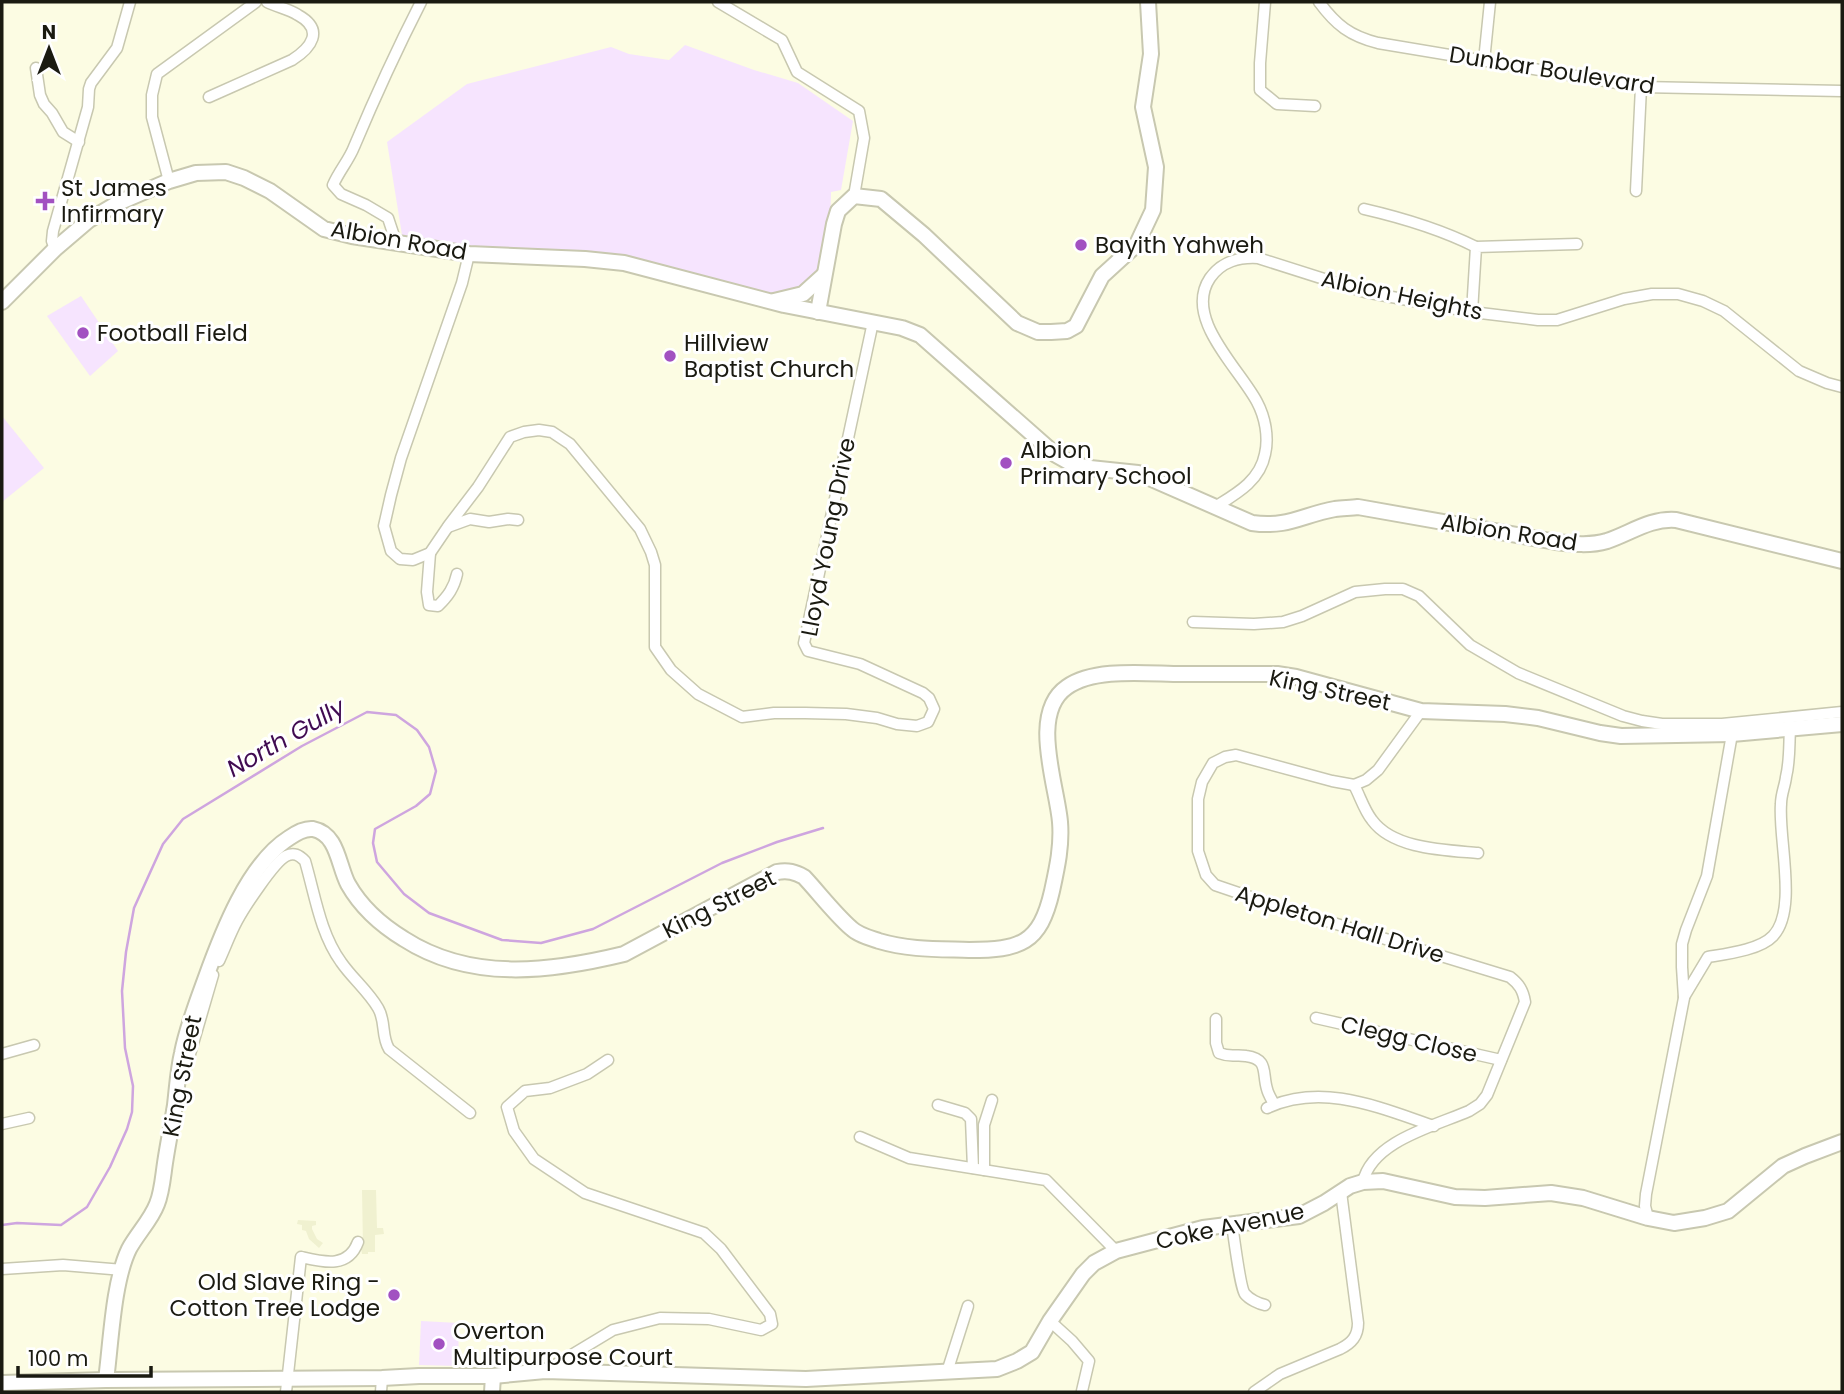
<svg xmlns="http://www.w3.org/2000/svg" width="1844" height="1394" viewBox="0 0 1844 1394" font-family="Poppins,sans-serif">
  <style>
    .built { fill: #f0f1d0 }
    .green { fill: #f6e4fe }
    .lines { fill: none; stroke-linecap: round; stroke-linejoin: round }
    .stream { stroke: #cea5df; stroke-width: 2.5 }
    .street-casing { stroke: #c8c8b0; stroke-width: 13 }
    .secondary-casing { stroke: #c8c8b0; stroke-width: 18 }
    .street { stroke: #fff; stroke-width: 10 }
    .secondary { stroke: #fff; stroke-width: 14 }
    .poi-dot { fill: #a251c1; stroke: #fff; stroke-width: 2.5 }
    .labels { text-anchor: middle; stroke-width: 6; stroke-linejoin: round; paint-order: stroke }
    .street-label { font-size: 23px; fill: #1a1a11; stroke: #fff }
    .poi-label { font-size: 23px; fill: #1a1a11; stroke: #fff; text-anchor: start }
    .water-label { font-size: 24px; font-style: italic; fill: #400b51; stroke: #fff }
  </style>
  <rect width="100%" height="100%" fill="#fcfce3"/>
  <g class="built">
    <path d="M362,1190H376L377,1228H383L384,1234L375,1235V1252H368V1254H362L361,1248L363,1247Z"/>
    <path d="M298,1220L316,1221V1225L312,1226V1229L317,1239L323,1243L319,1248L309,1239L306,1231L302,1230V1225L297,1224Z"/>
  </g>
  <g class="green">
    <path d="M685,45L754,70L798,83L853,121L841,190L831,192C831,218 827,277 799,290C793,293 784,293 777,294L402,235L387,142L467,84L611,47L629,54L669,60Z"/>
    <path d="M81,296L118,351L90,376L47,316Z"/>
    <path d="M2,416L44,468L2,502Z"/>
    <path d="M421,1321L459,1323L458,1366L419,1365Z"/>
  </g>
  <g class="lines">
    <path class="stream" d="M2,1225L17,1223L61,1225L87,1207L110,1167L127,1129L132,1112L133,1086L125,1048L122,991L126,952L134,908L163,844L183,819L302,746L367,712L396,715L417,730L429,747L436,771L430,794L416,806L375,829L373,843L377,862L404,894L429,913L502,940L541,943L593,929L722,863L777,842L823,828"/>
    <defs>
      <g id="street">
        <path d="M718,2L782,40L797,72L859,111L864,138L854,196"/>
        <path d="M1265,2L1260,63V90L1277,104L1315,106"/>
        <path d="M1319,2C1336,25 1350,36 1378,43L1641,87L1842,91"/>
        <path d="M1484,61L1490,2"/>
        <path d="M36,68L40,95L44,104L52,113L63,132L79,142"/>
        <path d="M209,97L292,60C311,48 325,30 298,15C289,9 277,7 267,2"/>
        <path d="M169,181L152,117V95L157,74L256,2"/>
        <path d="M1636,191L1641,87"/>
        <path d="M1364,209C1403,218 1440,229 1476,247"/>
        <path d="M396,242L388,218L366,205L341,194L333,185C339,171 349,160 354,147C375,97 397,49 421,2"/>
        <path d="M55,249L52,241L53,231L88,107L89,89L91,83L117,48L130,2"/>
        <path d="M469,254L462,283L401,458L391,495L384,526L391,551L400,559L413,560L430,553L449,525L478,487L510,437L524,432L539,430L552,432L570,444L640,529L651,552L655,565V647L671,670L698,694L742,717L774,713H805L846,714L877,718L897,724L917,726L928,722L934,709L929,698L923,693L860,664L808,651L804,643L873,322"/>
        <path d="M1472,312L1476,247L1577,244"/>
        <path d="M1215,507C1236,494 1260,481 1265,454C1269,437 1265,417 1257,402C1239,368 1183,318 1210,278C1222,261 1239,257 1258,258L1365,292L1472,312L1538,320H1557L1624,299L1652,294H1678L1703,301L1724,311L1799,371L1827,383L1842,387"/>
        <path d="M448,527L470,519L489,522L508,519L518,520"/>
        <path d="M430,553L427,592L429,605L438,606C448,596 454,588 457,574"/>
        <path d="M1193,622L1254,624L1283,622L1302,616L1355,592L1385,589H1403L1419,596L1470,645L1518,673L1623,716L1642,721L1662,724H1722L1842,712"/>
        <path d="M1354,785C1360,796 1364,810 1372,820C1393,849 1444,850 1478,853"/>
        <path d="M219,961C225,948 230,934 237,921C244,908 274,862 286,856C294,852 299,855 305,861C315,895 320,933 341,962C352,978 368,991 378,1008C386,1021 381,1036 389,1049L470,1113"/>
        <path d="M1684,997L1708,957C1726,954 1760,950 1773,936C1798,910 1778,838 1781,804C1781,794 1785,786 1786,777C1790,761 1789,745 1790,729"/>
        <path d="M1316,1018L1501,1060"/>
        <path d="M1216,1019V1043L1219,1053C1232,1058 1234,1054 1246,1056C1269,1059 1262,1073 1267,1089C1268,1094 1272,1100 1274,1104"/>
        <path d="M2,1054L34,1045"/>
        <path d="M183,1078L213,975"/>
        <path d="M938,1105L965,1113L971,1119L973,1168"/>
        <path d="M1267,1108C1323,1082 1380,1108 1434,1126"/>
        <path d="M2,1124L29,1118"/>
        <path d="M860,1137L909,1158L1046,1180L1116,1251"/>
        <path d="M984,1170V1125L992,1100"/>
        <path d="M1363,1182C1372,1141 1435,1126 1469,1111L1480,1104L1487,1095L1525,1002C1523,990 1519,984 1510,977L1271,904L1215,885L1206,875L1198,851V799L1202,782L1213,763L1225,757L1236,755L1332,781L1354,785L1366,780L1378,770L1421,711"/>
        <path d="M1648,1218L1645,1206L1646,1194L1684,998L1682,967V944L1686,930L1707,876L1732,734"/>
        <path d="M1232,1225C1234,1236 1240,1288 1245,1294C1249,1299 1259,1304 1265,1305"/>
        <path d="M2,1269L63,1265L123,1270"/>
        <path d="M1050,1321L1072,1341L1089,1361L1082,1391"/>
        <path d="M545,1371L613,1330L660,1318L709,1319L761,1330L772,1324L770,1314L721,1249L704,1233L585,1193L534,1159L514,1131L507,1107L525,1091L550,1088L587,1074L608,1060"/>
        <path d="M947,1372L968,1306"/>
        <path d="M286,1392L301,1257C323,1262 348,1269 358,1242"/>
        <path d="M381,1392L382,1378"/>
        <path d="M1254,1392L1280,1374L1340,1349C1352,1343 1358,1336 1358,1323L1341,1192"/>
      </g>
      <g id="secondary">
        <path d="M774,301L803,294L824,275"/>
        <path d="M2,302L55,249L89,220L118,203L169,181L196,173L226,172L244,178L270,191L324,229L352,236L469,254L585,259L624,263L784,305L902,328L920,335L1056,455L1072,464L1090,468L1138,473L1252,523C1288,528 1302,515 1335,509C1343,508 1351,508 1358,507L1556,542C1573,544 1590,546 1607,541C1631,533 1650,518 1676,520L1842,561"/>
        <path d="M818,312L834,224L838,211L854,196L881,199L924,235L1017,323L1038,332H1051L1067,331L1076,326L1102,276L1137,244L1153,210L1156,167L1143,107L1151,54L1148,2"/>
        <path d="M106,1380C111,1343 113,1282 129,1249C137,1234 151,1220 157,1204C162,1192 163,1176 165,1163C168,1143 172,1124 175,1105C177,1088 178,1070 182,1053C187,1027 197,1002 206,977C222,933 248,864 289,838C296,833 304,828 313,829C338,834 338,865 348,884C361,907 381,925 404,939C471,982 550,972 624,954L777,872C788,870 795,872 804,877C819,893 834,913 851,928C858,935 870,938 879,941C909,950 939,949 969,950C1020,950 1040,944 1052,891C1057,868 1062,846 1060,822C1057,785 1029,713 1067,687C1095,667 1149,674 1182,674C1213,674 1245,674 1277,674L1296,677L1421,711L1505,714L1538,718L1600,733L1621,736L1732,734L1842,724"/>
        <path d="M2,1383L106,1380L382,1378L419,1376H493L545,1371L806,1379L997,1369L1017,1361L1032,1352L1050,1321L1083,1274L1094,1263L1116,1251L1203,1228L1299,1216L1324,1203L1350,1186L1363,1182L1383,1181L1455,1197L1485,1198L1551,1193L1583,1198L1648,1218L1674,1223L1705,1218L1728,1211L1783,1166L1805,1156L1842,1142"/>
        <path d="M492,1392L493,1376"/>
      </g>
    </defs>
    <use href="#street" class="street-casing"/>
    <use href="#secondary" class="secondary-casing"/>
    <use href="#street" class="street"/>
    <use href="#secondary" class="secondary"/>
  </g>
  <g class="poi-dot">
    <path d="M41.5 190.5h7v7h7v7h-7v7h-7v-7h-7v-7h7z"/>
    <circle cx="1081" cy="245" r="7"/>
    <circle cx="83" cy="333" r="7"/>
    <circle cx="670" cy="356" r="7"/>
    <circle cx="1006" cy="463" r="7"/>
    <circle cx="394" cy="1295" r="7"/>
    <circle cx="439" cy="1344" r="7"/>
  </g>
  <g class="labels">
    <g class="street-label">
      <text transform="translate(1552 70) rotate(9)" y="8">Dunbar Boulevard</text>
      <text transform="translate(399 240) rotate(10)" y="8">Albion Road</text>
      <text transform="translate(1402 295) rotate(12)" y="8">Albion Heights</text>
      <text transform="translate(1509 532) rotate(9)" y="8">Albion Road</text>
      <text transform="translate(828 537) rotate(-79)" y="8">Lloyd Young Drive</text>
      <text transform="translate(1330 690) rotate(12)" y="8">King Street</text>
      <text transform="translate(719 904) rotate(-27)" y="8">King Street</text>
      <text transform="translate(1340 924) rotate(17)" y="8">Appleton Hall Drive</text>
      <text transform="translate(1409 1039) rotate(13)" y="8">Clegg Close</text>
      <text transform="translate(182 1076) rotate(-79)" y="8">King Street</text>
      <text transform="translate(1230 1226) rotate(-12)" y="8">Coke Avenue</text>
    </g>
    <g class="poi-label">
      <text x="61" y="196">St James<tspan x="61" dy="26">Infirmary</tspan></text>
      <text x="1095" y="253">Bayith Yahweh</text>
      <text x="97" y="341">Football Field</text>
      <text x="684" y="351">Hillview<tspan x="684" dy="26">Baptist Church</tspan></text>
      <text x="1020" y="458">Albion<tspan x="1020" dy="26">Primary School</tspan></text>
      <text x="380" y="1290" text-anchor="end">Old Slave Ring -<tspan x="380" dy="26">Cotton Tree Lodge</tspan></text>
      <text x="453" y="1339">Overton<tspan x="453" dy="26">Multipurpose Court</tspan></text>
    </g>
    <g class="water-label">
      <text transform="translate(286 738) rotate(-30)" y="8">North Gully</text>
    </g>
  </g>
  <rect width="1844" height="1394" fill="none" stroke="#1a1a11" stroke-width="7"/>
  <g transform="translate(49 49)" stroke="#ffffff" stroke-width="5" paint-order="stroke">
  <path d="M0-5L12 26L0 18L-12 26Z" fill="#1a1a11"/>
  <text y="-10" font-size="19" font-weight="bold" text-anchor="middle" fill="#1a1a11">N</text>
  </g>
  <path d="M18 1366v10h133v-10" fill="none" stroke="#1a1a11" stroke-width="3.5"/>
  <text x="28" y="1366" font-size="21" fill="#1a1a11" stroke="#ffffff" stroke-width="5" paint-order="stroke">100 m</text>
</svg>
